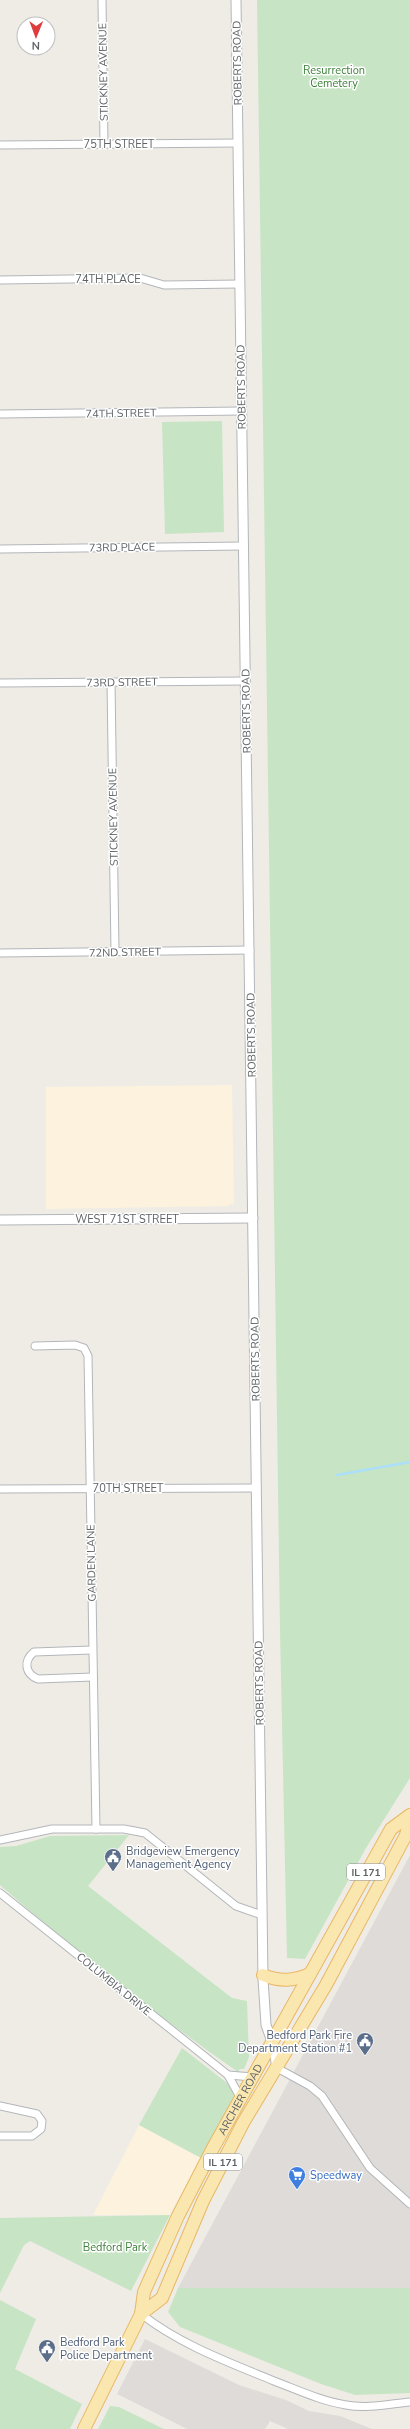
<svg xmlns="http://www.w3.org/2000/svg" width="410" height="2429" viewBox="0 0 410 2429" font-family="'Nunito Sans',sans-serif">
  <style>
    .commercial { fill: #fcf2de }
    .industrial { fill: #dedbd8 }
    .green { fill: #c7e5c4 }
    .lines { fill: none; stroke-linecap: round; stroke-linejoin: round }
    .stream { stroke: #abdffa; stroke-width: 2.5 }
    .minor-casing { stroke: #b3b6ba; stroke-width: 9 }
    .tertiary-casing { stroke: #b3b6ba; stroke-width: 11 }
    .primary-casing { stroke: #e9b765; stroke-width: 14 }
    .minor { stroke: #fff; stroke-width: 7 }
    .tertiary { stroke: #fff; stroke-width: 9 }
    .primary { stroke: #fae7b0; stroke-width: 12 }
    .labels { text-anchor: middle; stroke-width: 3; stroke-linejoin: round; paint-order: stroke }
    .shield { fill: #fff; stroke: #8e9193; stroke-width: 1 }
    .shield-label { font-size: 10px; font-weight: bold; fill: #5d6265 }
    .street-label { font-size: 11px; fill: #5d6265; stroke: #fff }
    .park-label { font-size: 11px; fill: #3e803a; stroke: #fff }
    .service-label { font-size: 11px; fill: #4e5e75; stroke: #fff; text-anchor: start }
    .shop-label { font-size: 11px; fill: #366cbe; stroke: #fff; text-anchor: start }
  </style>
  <rect width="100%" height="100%" fill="#efece6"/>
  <g class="commercial">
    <path d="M232,1085L234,1203L228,1206L46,1209V1087Z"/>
    <path d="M139,2125L203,2159L170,2215H93Z"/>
  </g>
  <g class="industrial">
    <path d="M410,1855V2288H178Z"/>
    <path d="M145,2339L239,2385L286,2400L309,2411L340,2416L372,2429H288L270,2421L265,2429H187L117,2394Z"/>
  </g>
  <g class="green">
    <path d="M257,0H410V1778L366,1848L305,1959L287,1958L280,1631Z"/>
    <path d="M222,421L224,532L165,534L162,422Z"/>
    <path d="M129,1835L88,1886L232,1998L247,2001L249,2057L244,2069H240L238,2072C155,2014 76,1952 0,1885V1847L16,1846L50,1836Z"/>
    <path d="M182,2048L227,2083L234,2093L233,2102L203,2159L139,2125Z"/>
    <path d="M170,2215L131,2291L30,2241L24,2245L0,2293V2218Z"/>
    <path d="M178,2288H410V2393L355,2395L321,2384L180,2327L168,2312Z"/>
    <path d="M0,2300L36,2319L15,2369L82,2404L70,2429H0Z"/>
    <path d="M110,2406L119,2407L164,2429H98Z"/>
  </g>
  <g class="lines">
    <path class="stream" d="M337,1475L410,1462"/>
    <defs>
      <g id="minor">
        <path d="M102,0L104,144"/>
        <path d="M0,145L238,143"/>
        <path d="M0,280L140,278L164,285L240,284"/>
        <path d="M0,414L242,411"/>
        <path d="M0,549L244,546"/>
        <path d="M111,682L115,952"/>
        <path d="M0,683L245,681"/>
        <path d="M0,953L250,950"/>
        <path d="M35,1346L75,1345L84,1348L88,1356L96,1829"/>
        <path d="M0,1489L257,1488"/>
        <path d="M92,1650L34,1652C23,1661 25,1674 38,1679L93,1677"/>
        <path d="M0,1840L52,1829H124L145,1833L236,1906L262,1915"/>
        <path d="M0,1893L228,2075L240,2097"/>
        <path d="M277,2068L310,2086L322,2096L370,2168L410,2204"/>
        <path d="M228,2075L253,2077"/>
        <path d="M0,2106L37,2114L42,2121L41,2129L32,2136H0"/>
        <path d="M141,2314C181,2345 228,2362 274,2381C298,2390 321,2401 346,2405C367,2409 389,2404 410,2402"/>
      </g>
      <g id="tertiary">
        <path d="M236,0L263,1979L266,2025L273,2044L277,2068"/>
        <path d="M0,1220L253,1218"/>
      </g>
      <g id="primary">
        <path d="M263,1975C281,1982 293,1981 310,1974"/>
        <path d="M141,2314L162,2298L203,2201L243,2123L326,1985L406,1835L410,1819"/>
        <path id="s1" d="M84,2429L141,2314L144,2292L178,2216L213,2148L391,1829L410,1815"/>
      </g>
    </defs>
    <use href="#minor" class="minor-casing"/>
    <use href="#tertiary" class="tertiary-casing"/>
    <use href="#primary" class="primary-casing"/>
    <use href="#minor" class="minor"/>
    <use href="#tertiary" class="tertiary"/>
    <use href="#primary" class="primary"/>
  </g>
  <defs>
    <symbol id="civic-pin" viewBox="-11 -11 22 30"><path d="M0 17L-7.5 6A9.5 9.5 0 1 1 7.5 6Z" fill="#5c6f8a" stroke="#fff"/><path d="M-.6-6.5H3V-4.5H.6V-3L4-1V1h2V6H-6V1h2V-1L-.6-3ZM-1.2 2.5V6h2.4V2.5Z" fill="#fff"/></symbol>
    <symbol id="supermarket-pin" viewBox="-11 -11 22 30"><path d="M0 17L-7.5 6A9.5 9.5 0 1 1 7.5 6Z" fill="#3f7fe0" stroke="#fff"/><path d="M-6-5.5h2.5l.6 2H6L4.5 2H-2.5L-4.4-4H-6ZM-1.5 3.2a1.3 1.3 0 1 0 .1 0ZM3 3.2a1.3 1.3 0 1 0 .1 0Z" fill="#fff"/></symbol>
  </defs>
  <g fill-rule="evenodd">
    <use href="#civic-pin" x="103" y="1847" width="20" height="27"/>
    <use href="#civic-pin" x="355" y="2031" width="20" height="27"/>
    <use href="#supermarket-pin" x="287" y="2165" width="20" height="27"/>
    <use href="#civic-pin" x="37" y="2338" width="20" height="27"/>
  </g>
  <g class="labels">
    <g class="shield">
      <rect x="347" y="1864" width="38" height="16" rx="3"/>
      <rect x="204" y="2154" width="38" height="16" rx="3"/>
    </g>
    <g class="shield-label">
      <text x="366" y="1876">IL 171</text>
      <text x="223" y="2166">IL 171</text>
    </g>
    <g class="street-label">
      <text transform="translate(237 63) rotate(-91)" y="4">ROBERTS ROAD</text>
      <text transform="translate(103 72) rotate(-91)" y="4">STICKNEY AVENUE</text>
      <text x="119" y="148">75TH STREET</text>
      <text x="108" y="283">74TH PLACE</text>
      <text transform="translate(241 387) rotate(-91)" y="4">ROBERTS ROAD</text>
      <text transform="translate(121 413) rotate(-1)" y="4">74TH STREET</text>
      <text transform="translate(122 547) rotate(-1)" y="4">73RD PLACE</text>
      <text transform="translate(122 682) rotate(-1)" y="4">73RD STREET</text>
      <text transform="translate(246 711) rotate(-91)" y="4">ROBERTS ROAD</text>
      <text transform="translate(113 817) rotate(-91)" y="4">STICKNEY AVENUE</text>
      <text transform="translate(125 952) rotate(-1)" y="4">72ND STREET</text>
      <text transform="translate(251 1035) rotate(-91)" y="4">ROBERTS ROAD</text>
      <text x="127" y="1223">WEST 71ST STREET</text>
      <text transform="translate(255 1359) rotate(-91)" y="4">ROBERTS ROAD</text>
      <text x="128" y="1492">70TH STREET</text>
      <text transform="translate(91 1563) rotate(-91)" y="4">GARDEN LANE</text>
      <text transform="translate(259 1683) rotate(-91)" y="4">ROBERTS ROAD</text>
      <text transform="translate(114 1984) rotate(39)" y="4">COLUMBIA DRIVE</text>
      <text dy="4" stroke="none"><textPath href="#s1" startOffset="366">ARCHER ROAD</textPath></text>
    </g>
    <g class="park-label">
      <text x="334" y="74">Resurrection<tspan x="334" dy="13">Cemetery</tspan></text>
      <text x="115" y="2251">Bedford Park</text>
    </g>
    <g class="service-label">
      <text x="126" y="1855">Bridgeview Emergency<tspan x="126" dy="13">Management Agency</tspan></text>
      <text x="352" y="2039" text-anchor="end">Bedford Park Fire<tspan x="352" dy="13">Department Station #1</tspan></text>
      <text x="60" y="2346">Bedford Park<tspan x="60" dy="13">Police Department</tspan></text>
    </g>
    <g class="shop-label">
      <text x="310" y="2179">Speedway</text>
    </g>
  </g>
  <g transform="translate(36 36) rotate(181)"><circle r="19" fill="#ffffff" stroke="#bec0c1"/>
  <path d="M0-3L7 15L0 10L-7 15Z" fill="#df3c3f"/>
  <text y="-6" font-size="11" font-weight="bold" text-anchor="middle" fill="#5d6265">N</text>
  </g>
</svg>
